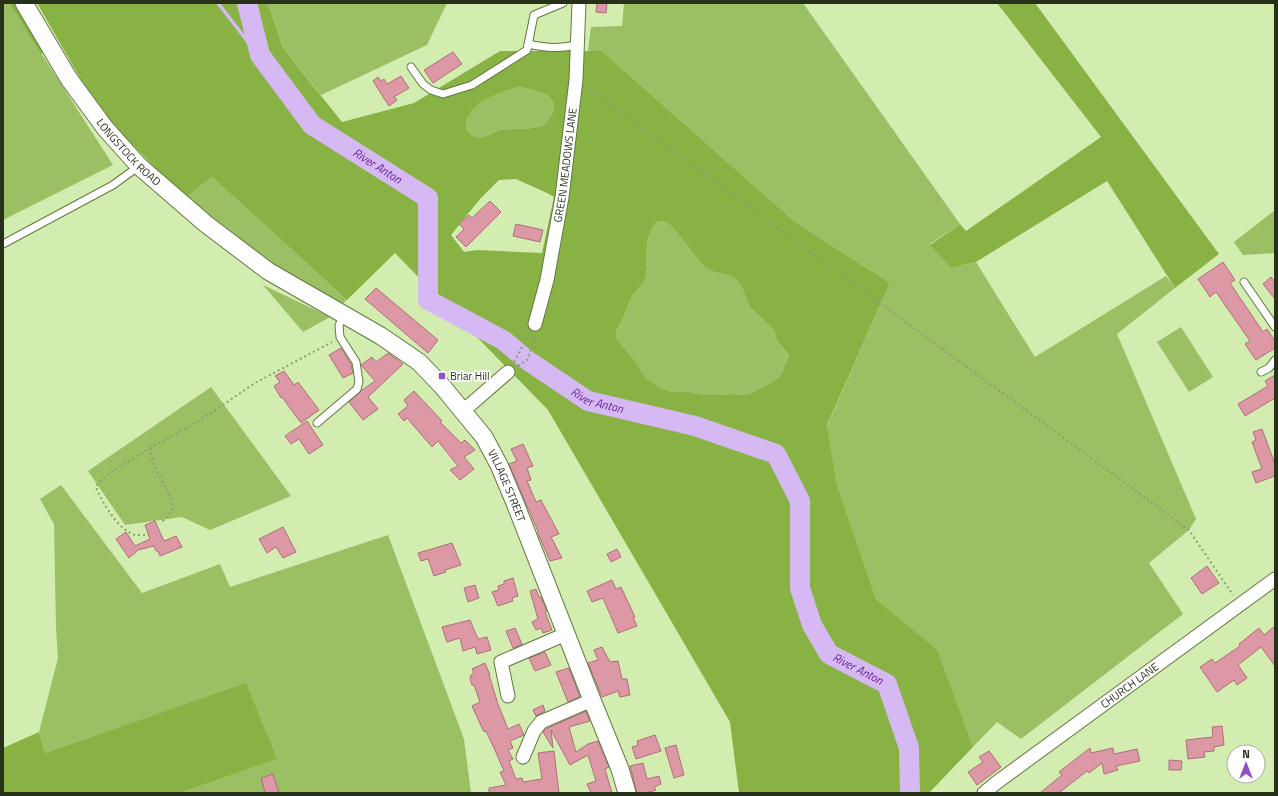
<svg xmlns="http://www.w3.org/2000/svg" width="1278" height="796" viewBox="0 0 1278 796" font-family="'Titillium Web',sans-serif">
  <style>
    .green { fill: #9bc064 }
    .forest { fill: #89b245; fill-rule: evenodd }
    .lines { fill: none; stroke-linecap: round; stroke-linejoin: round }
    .stream { stroke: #d6b9f3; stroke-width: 3.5 }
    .river { stroke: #d6b9f3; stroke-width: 20 }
    .building { fill: #dd98a5; stroke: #af6e7a }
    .service-casing { stroke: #627941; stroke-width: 9 }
    .minor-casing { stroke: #627941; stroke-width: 15 }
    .tertiary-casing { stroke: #627941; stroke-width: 19 }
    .path { stroke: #8c9f72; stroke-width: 2; stroke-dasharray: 2 3; stroke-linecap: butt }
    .service { stroke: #fff; stroke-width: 7 }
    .minor { stroke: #fff; stroke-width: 13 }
    .tertiary { stroke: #fff; stroke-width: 17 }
    .poi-dot { fill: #9150c6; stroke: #fff; stroke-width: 1.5 }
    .labels { text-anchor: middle; stroke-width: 3.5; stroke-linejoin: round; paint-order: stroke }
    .street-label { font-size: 11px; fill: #273119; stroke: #fff }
    .poi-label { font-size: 11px; fill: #273119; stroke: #fff; text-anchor: start }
    .water-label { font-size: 12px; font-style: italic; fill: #672595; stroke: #fff }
  </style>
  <rect width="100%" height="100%" fill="#d3edb1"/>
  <g class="green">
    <path d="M3,3H9L113,165L3,220Z"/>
    <path d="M268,3H447L427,45L321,95L283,48Z"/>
    <path d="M624,3H803L960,224L930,244L951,268L976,262L1035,357L1166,276L1175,288L1117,334L1196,519L1189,530L1149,563L1183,614L1021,739L997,722L973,747L936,650L876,599L837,484L827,426L890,283L795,222L602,51H588L591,27L622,26Z"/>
    <path d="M518,87C532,89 562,94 552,114C550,118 546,124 542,126C531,130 514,128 502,130C494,131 489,137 479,137C473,137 470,133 466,129C467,101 496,95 518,87Z"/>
    <path d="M212,177L347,300L341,305L325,299L224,233L185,198Z"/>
    <path d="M1275,210V253L1243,255L1234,242Z"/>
    <path d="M663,221L669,224L674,229L704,267L711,271L727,275L734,278L741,285L749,306L774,330L777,341L789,357L781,375L774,381L750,394L741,395L732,394L721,395H704L690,392H673L663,389L647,379L642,373L639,366L617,339L616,331L623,318L628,305L632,296L644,282L647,270L646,258L648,238L653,227L656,222Z"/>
    <path d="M263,285L330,317L303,332Z"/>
    <path d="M1181,327L1213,377L1189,392L1157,342Z"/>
    <path d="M211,387L291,496L210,530L182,517L125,525L88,471Z"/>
    <path d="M61,485L142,593L220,564L230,587L388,535L464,739L471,793H180L276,759L245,684L45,753L39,732L58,658L56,628L54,524L40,499Z"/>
  </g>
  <g class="forest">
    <path d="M9,3H18L46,50L41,54Z"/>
    <path d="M37,3H268L283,48L342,122L414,103L500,51H602L795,222L890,283L827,425L837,484L876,599L937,650L973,747L929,793H739L730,722L548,410L395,253L347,300L212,177L185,198L117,129L80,78ZM518,87C532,89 562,94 552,114C550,118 546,124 542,126C531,130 514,128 502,130C494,131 489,137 479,137C473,137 470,133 466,129C467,101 496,95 518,87ZM516,179L547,193L554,197L542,253L477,250L464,252L451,235L480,199L499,180ZM663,221L669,224L674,229L704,267L711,271L727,275L734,278L741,285L749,306L774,330L777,341L789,356L781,375L774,381L750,394L741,395L732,394L721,395H704L690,392H673L663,389L647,379L642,373L639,366L617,339L616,331L623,318L628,305L632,296L644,282L647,270L646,258L648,238L653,227L656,222Z"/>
    <path d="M997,3H1035L1219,254L1175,288L1107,181L976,262L951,268L930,245L960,224L966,231L1101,137Z"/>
    <path d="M246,683L277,759L180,793H3V748L39,732L45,753Z"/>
  </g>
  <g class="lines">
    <path class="stream" d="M218,3L312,125"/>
    <path class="river" id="s1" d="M247,3L260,55L312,125L428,198V300L503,340L527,360L588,401L695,426L776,454L800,501V588L812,625L829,654L887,684L909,748L910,793"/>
  </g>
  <g class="building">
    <path d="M597,3H607L606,13L596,12Z"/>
    <path d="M453,52L462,64L433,83L424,70Z"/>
    <path d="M401,76L409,88L394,97L397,100L389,106L373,81L378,77L381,81L384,79L387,84Z"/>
    <path d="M490,201L501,212L466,247L456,237L464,229L459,224L469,215L472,218Z"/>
    <path d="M516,224L543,230L540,242L513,236Z"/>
    <path d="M1223,262L1235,280L1230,283L1263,332L1267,329L1275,341V348L1256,360L1245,344L1250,341L1216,292L1210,297L1198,279Z"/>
    <path d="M1271,277L1275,282V299L1263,284Z"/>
    <path d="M376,288L438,340L428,353L365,299Z"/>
    <path d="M341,348L351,364L353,373L343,378L329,355Z"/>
    <path d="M388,353L403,364L368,397L378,409L363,420L349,402L362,390L375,381L361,365L372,357L376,362Z"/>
    <path d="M284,371L294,385L298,382L319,410L301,423L282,397L281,398L274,386L280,382L275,376Z"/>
    <path d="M1275,375V398L1245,416L1238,404L1268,386L1265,381Z"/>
    <path d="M414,391L442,421L440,422L461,443L465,440L475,450L464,457L474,469L460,480L450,470L458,466L438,441L432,447L407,418L404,421L398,414L408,406L404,400Z"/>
    <path d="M307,421L323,445L309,454L299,439L291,444L285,436Z"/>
    <path d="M1262,429L1275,464V476L1256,483L1252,472L1262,469L1252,442L1256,440L1253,432Z"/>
    <path d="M523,444L533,466L527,468L531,480L527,481L536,502L541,500L559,534L551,537L562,558L550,561L539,536L537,529L509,464L517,461L511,449Z"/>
    <path d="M155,521L164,541L176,536L182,547L160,556L158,551H156L154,546L138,550L129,558L116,539L126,532L135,546L150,539L145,525Z"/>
    <path d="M283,527L296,552L283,558L276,547L267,553L259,539Z"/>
    <path d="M452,543L461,565L445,570L446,572L434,576L428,559L421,561L418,553Z"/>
    <path d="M617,549L621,557L611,562L607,554Z"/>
    <path d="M1207,566L1219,583L1202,594L1191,578Z"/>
    <path d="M513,578L518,596L512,598L513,601L498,606L492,592L499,590L498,586L504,584V581Z"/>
    <path d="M612,580L616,589L621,587L635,617H633L637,626L618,633L603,598L592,602L587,591Z"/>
    <path d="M475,585L479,598L468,602L464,588Z"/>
    <path d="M536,589L539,597H541L547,611L545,612L552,630L543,633L541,628L536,630L532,622L538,619L530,591Z"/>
    <path d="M470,620L478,639L487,637L491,650L477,654L475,647L463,651L460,638L447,642L442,627Z"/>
    <path d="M1275,626V666L1261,647L1238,665L1247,678L1237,685L1234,680L1217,692L1200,667L1212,659L1215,663L1240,646L1239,644L1259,628L1264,635Z"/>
    <path d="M515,628L522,644L513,648L506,631Z"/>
    <path d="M602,647L610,662L618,661L622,679H627L630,695L620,697L618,691L602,697L588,663L598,660L594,650Z"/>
    <path d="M545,652L551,665L535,671L529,658Z"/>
    <path d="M485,663L490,675H489L498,704L508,729L519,724L524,735L510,741L513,748L508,750L513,759L509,761L516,779L522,778L523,782L542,779L538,753L554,751L559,793H489V788L506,785L500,772L504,771L494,748L486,731L484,732L472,706L480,702L474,685H472L470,679L471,675L474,673L472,669Z"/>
    <path d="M569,668L580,697L568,702L556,672Z"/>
    <path d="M543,705L545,711L536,716L533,710Z"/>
    <path d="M586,711L590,721L569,727L576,752L588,744L598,741L609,767L605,769L612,793H591L587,784L596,781L588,755L570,765L551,730L553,748L543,732L546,729Z"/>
    <path d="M1222,726L1224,745L1214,747V751L1204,752L1205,757L1188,759L1186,740L1213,737L1212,727Z"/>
    <path d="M655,735L661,751L636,759L632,747L638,745L637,741Z"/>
    <path d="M676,745L684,775L674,778L665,748Z"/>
    <path d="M1090,748L1091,753L1113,748L1114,754L1137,749L1140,761L1116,766L1118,770L1104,774L1102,763L1089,773L1087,771L1059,793H1040L1062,775L1059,772Z"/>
    <path d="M989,751L1001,767L977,785L968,772L983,762L979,757Z"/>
    <path d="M1169,760L1182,761L1181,770H1169Z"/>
    <path d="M643,763L647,779L659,776L661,784L654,787L656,790L646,793H637L630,766Z"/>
    <path d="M273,774L279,793H265L261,778Z"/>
  </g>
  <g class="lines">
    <defs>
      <g id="service">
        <path d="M528,44C547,48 558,49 577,45"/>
        <path d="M411,67L423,84L431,90L443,94L472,85L527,50L534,15L563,3"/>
        <path d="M3,244L113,185L139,166"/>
        <path d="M1244,282L1275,327"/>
        <path d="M1261,372L1269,368L1275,360"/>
        <path d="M317,423L357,389L359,382L356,362L340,337L339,326L343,314"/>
      </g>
      <g id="minor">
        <path id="s2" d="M535,324L547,280L562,197L576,80L579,3"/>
        <path d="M463,411L508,372"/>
        <path d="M508,696L501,662L566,634"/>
        <path d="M523,757L534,731L541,722L592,700"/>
        <path id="s3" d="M984,793L996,783L1275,579"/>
      </g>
      <g id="tertiary">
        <path id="s4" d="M24,3L69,79L105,128L139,166L206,224L268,271L381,336L419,362L442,386L484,437L499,465L515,503L592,700L620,769L627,793"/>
      </g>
    </defs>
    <use href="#service" class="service-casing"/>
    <use href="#minor" class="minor-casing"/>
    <use href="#tertiary" class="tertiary-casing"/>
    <g class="path">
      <path d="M587,88L1189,530L1233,595"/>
      <path d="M514,362L529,334"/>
      <path d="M518,366L527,360L536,335"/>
      <path d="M150,448L153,464L170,496L173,508L168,517L160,523"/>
      <path d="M145,535C142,535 138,535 135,535C119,531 101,501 96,487L98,483L113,471L150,448L185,429L211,413L255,383L332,342"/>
    </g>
    <use href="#service" class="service"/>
    <use href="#minor" class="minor"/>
    <use href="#tertiary" class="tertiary"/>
  </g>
  <rect class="poi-dot" x="438" y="372" width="8" height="8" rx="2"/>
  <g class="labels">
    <g class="street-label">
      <text dy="4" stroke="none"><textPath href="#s4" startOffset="183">LONGSTOCK ROAD</textPath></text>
      <text dy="4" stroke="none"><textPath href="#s2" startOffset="162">GREEN MEADOWS LANE</textPath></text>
      <text dy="4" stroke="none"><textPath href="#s4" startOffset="696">VILLAGE STREET</textPath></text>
      <text dy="4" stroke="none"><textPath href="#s3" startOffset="181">CHURCH LANE</textPath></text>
    </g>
    <g class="poi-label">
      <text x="450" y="380">Briar Hill</text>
    </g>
    <g class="water-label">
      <text dy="4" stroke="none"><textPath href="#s1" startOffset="218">River Anton</textPath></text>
      <text dy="4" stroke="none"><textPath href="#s1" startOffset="578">River Anton</textPath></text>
      <text dy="4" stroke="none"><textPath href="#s1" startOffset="1010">River Anton</textPath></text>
    </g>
  </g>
  <rect width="1278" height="796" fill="none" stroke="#273119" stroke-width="8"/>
  <g transform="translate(1246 764)"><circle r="19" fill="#ffffff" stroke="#a9ada3"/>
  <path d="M0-3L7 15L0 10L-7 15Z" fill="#9150c6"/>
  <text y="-6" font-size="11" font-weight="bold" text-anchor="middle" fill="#273119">N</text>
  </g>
</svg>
